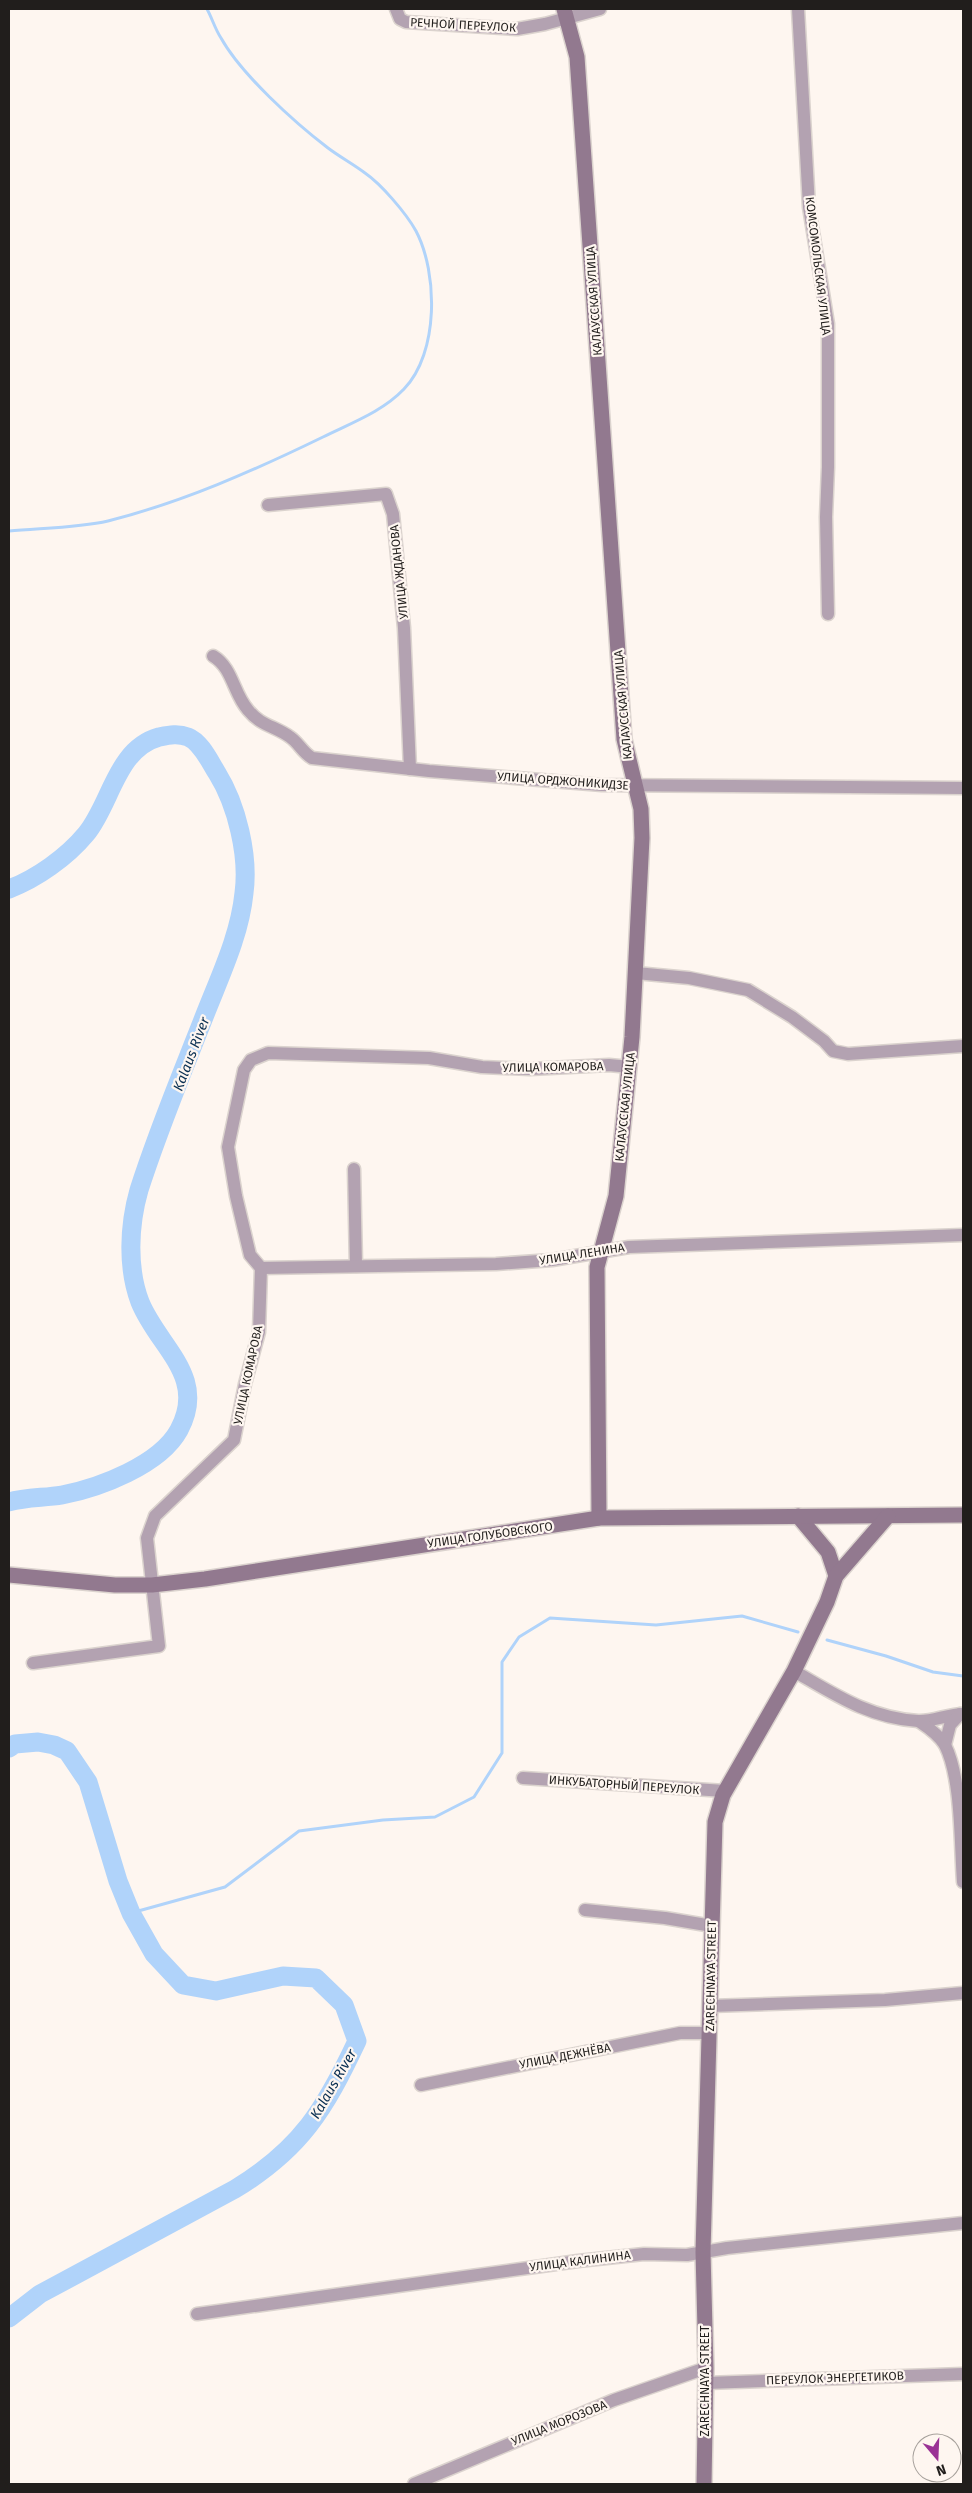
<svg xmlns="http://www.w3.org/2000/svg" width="972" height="2493" viewBox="0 0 972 2493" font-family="'Fira Sans',sans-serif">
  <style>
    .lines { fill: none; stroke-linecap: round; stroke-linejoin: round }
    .stream { stroke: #b0d3fa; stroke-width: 3 }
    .river { stroke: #b0d3fa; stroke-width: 19 }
    .street-casing { stroke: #dbd3ce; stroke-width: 15 }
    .secondary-casing { stroke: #dbd3ce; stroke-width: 18 }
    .street { stroke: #b3a2b1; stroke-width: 12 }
    .secondary { stroke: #92798f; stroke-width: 15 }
    .labels { text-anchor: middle; stroke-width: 4.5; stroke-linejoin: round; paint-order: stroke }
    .street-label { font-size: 12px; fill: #211e1c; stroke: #fef6f0 }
    .water-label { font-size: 14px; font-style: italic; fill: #092f52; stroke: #fef6f0 }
  </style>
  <rect width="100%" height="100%" fill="#fef6f0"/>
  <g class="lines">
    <g class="stream">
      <path d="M9,531C40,528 78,528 108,521C183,502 253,471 323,437C351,423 382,412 404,389C439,353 438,273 416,231C406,213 381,184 365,173C353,164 340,157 328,148C294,122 241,74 221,38C215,29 212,18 207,9"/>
      <path d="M827,1640L886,1656L933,1672L963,1676"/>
      <path d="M131,1913L225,1887L299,1831L383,1820L435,1817L474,1797L502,1753V1662L519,1637L550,1618L656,1625L742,1616L798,1632"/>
    </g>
    <g class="river">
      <path d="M9,889C36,879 67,857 86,834C111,804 116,749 159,737C169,735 178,733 188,737C201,742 210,762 217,773C237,805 249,856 244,893C240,934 221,974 206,1012C183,1071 158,1130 139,1190C129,1225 127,1268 140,1302C158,1347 208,1376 179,1430C160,1465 99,1488 62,1495C44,1498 26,1497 9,1502"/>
      <path d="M9,1748L15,1744L38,1742L54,1745L67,1751L88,1782L118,1881L131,1913L154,1954L183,1985L216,1991L283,1976L316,1978L344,2005L357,2041C325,2109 301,2149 235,2189L40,2294L9,2318"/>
    </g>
    <defs>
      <g id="street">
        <path d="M396,9L400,19L406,22L517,29L545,24L600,9"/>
        <path d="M798,9L809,207L828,324V467L826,517L828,614"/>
        <path d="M268,505L386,494L393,514L404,628L410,769"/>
        <path d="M213,656C233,668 233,693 248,710C261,726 275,726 290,737C299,743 302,752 312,758L429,771L602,785L963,788"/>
        <path d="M636,973L689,978L748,990L792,1017L824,1041L833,1051L848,1054L963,1046"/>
        <path d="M354,1169L356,1266"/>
        <path d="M261,1268L496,1264L552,1260L629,1247L963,1235"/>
        <path d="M33,1663L159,1646L147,1538L155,1516L234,1440L245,1384L259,1332L261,1268L250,1255L236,1196L228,1147L244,1070L251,1060L268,1053L429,1058L482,1067L530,1069L609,1065L630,1067"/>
        <path d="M794,1671C834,1694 869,1718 918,1721C932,1722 948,1714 963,1714"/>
        <path d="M920,1722C929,1728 939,1735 945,1745C962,1779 960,1843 963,1882"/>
        <path d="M945,1745L950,1725L960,1714"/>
        <path d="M523,1778L725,1791"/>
        <path d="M585,1910L665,1918L712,1926"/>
        <path d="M710,2006L885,2000L963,1993"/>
        <path d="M421,2085L680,2033H710"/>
        <path d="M197,2314L578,2261L644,2254L687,2255L727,2248L963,2223"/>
        <path d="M706,2383L963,2374"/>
        <path d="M414,2484L614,2400L706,2368"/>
      </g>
      <g id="secondary">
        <path d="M564,9L577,57L624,739L641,809L642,838L632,1037L616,1196L597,1267L599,1518"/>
        <path d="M798,1516L828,1552L836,1576"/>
        <path d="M9,1575L115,1585H152L205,1579L599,1518L963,1515"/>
        <path d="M704,2484L706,2368L703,2252L715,1822L723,1795L794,1671L827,1602L836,1576L888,1516"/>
      </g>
    </defs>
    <use href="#street" class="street-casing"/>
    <use href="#secondary" class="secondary-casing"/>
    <use href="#street" class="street"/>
    <use href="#secondary" class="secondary"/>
  </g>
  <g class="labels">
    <g class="street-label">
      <text transform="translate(463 25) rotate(3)" y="4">РЕЧНОЙ ПЕРЕУЛОК</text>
      <text transform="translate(818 266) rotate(83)" y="4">КОМСОМОЛЬСКАЯ УЛИЦА</text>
      <text transform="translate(594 301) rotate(-94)" y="4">КАЛАУССКАЯ УЛИЦА</text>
      <text transform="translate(399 572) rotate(-96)" y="4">УЛИЦА ЖДАНОВА</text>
      <text transform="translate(623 705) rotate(-95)" y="4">КАЛАУССКАЯ УЛИЦА</text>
      <text transform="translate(563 781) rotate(4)" y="4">УЛИЦА ОРДЖОНИКИДЗЕ</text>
      <text transform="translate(553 1067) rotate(-1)" y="4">УЛИЦА КОМАРОВА</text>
      <text transform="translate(625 1107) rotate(-84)" y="4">КАЛАУССКАЯ УЛИЦА</text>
      <text transform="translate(582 1254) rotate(-9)" y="4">УЛИЦА ЛЕНИНА</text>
      <text transform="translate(248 1375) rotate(-78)" y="4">УЛИЦА КОМАРОВА</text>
      <text transform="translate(490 1535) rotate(-8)" y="4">УЛИЦА ГОЛУБОВСКОГО</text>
      <text transform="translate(624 1785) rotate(4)" y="4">ИНКУБАТОРНЫЙ ПЕРЕУЛОК</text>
      <text transform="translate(711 1976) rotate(-89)" y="4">ZARECHNAYA STREET</text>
      <text transform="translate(565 2056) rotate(-11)" y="4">УЛИЦА ДЕЖНЁВА</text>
      <text transform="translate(580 2261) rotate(-7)" y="4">УЛИЦА КАЛИНИНА</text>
      <text transform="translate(835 2378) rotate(-2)" y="4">ПЕРЕУЛОК ЭНЕРГЕТИКОВ</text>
      <text transform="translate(705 2381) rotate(-90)" y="4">ZARECHNAYA STREET</text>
      <text transform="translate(559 2423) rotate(-22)" y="4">УЛИЦА МОРОЗОВА</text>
    </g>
    <g class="water-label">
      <text transform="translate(191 1054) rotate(-69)" y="5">Kalaus River</text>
      <text transform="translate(333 2084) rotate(-60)" y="5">Kalaus River</text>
    </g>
  </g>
  <rect width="972" height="2493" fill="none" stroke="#211e1c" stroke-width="20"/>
  <g transform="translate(937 2458) rotate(161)"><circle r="24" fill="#fef6f0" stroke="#a6a09b"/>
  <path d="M0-4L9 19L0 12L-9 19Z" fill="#9a3295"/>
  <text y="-8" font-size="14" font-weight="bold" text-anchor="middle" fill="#211e1c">N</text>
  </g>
</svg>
